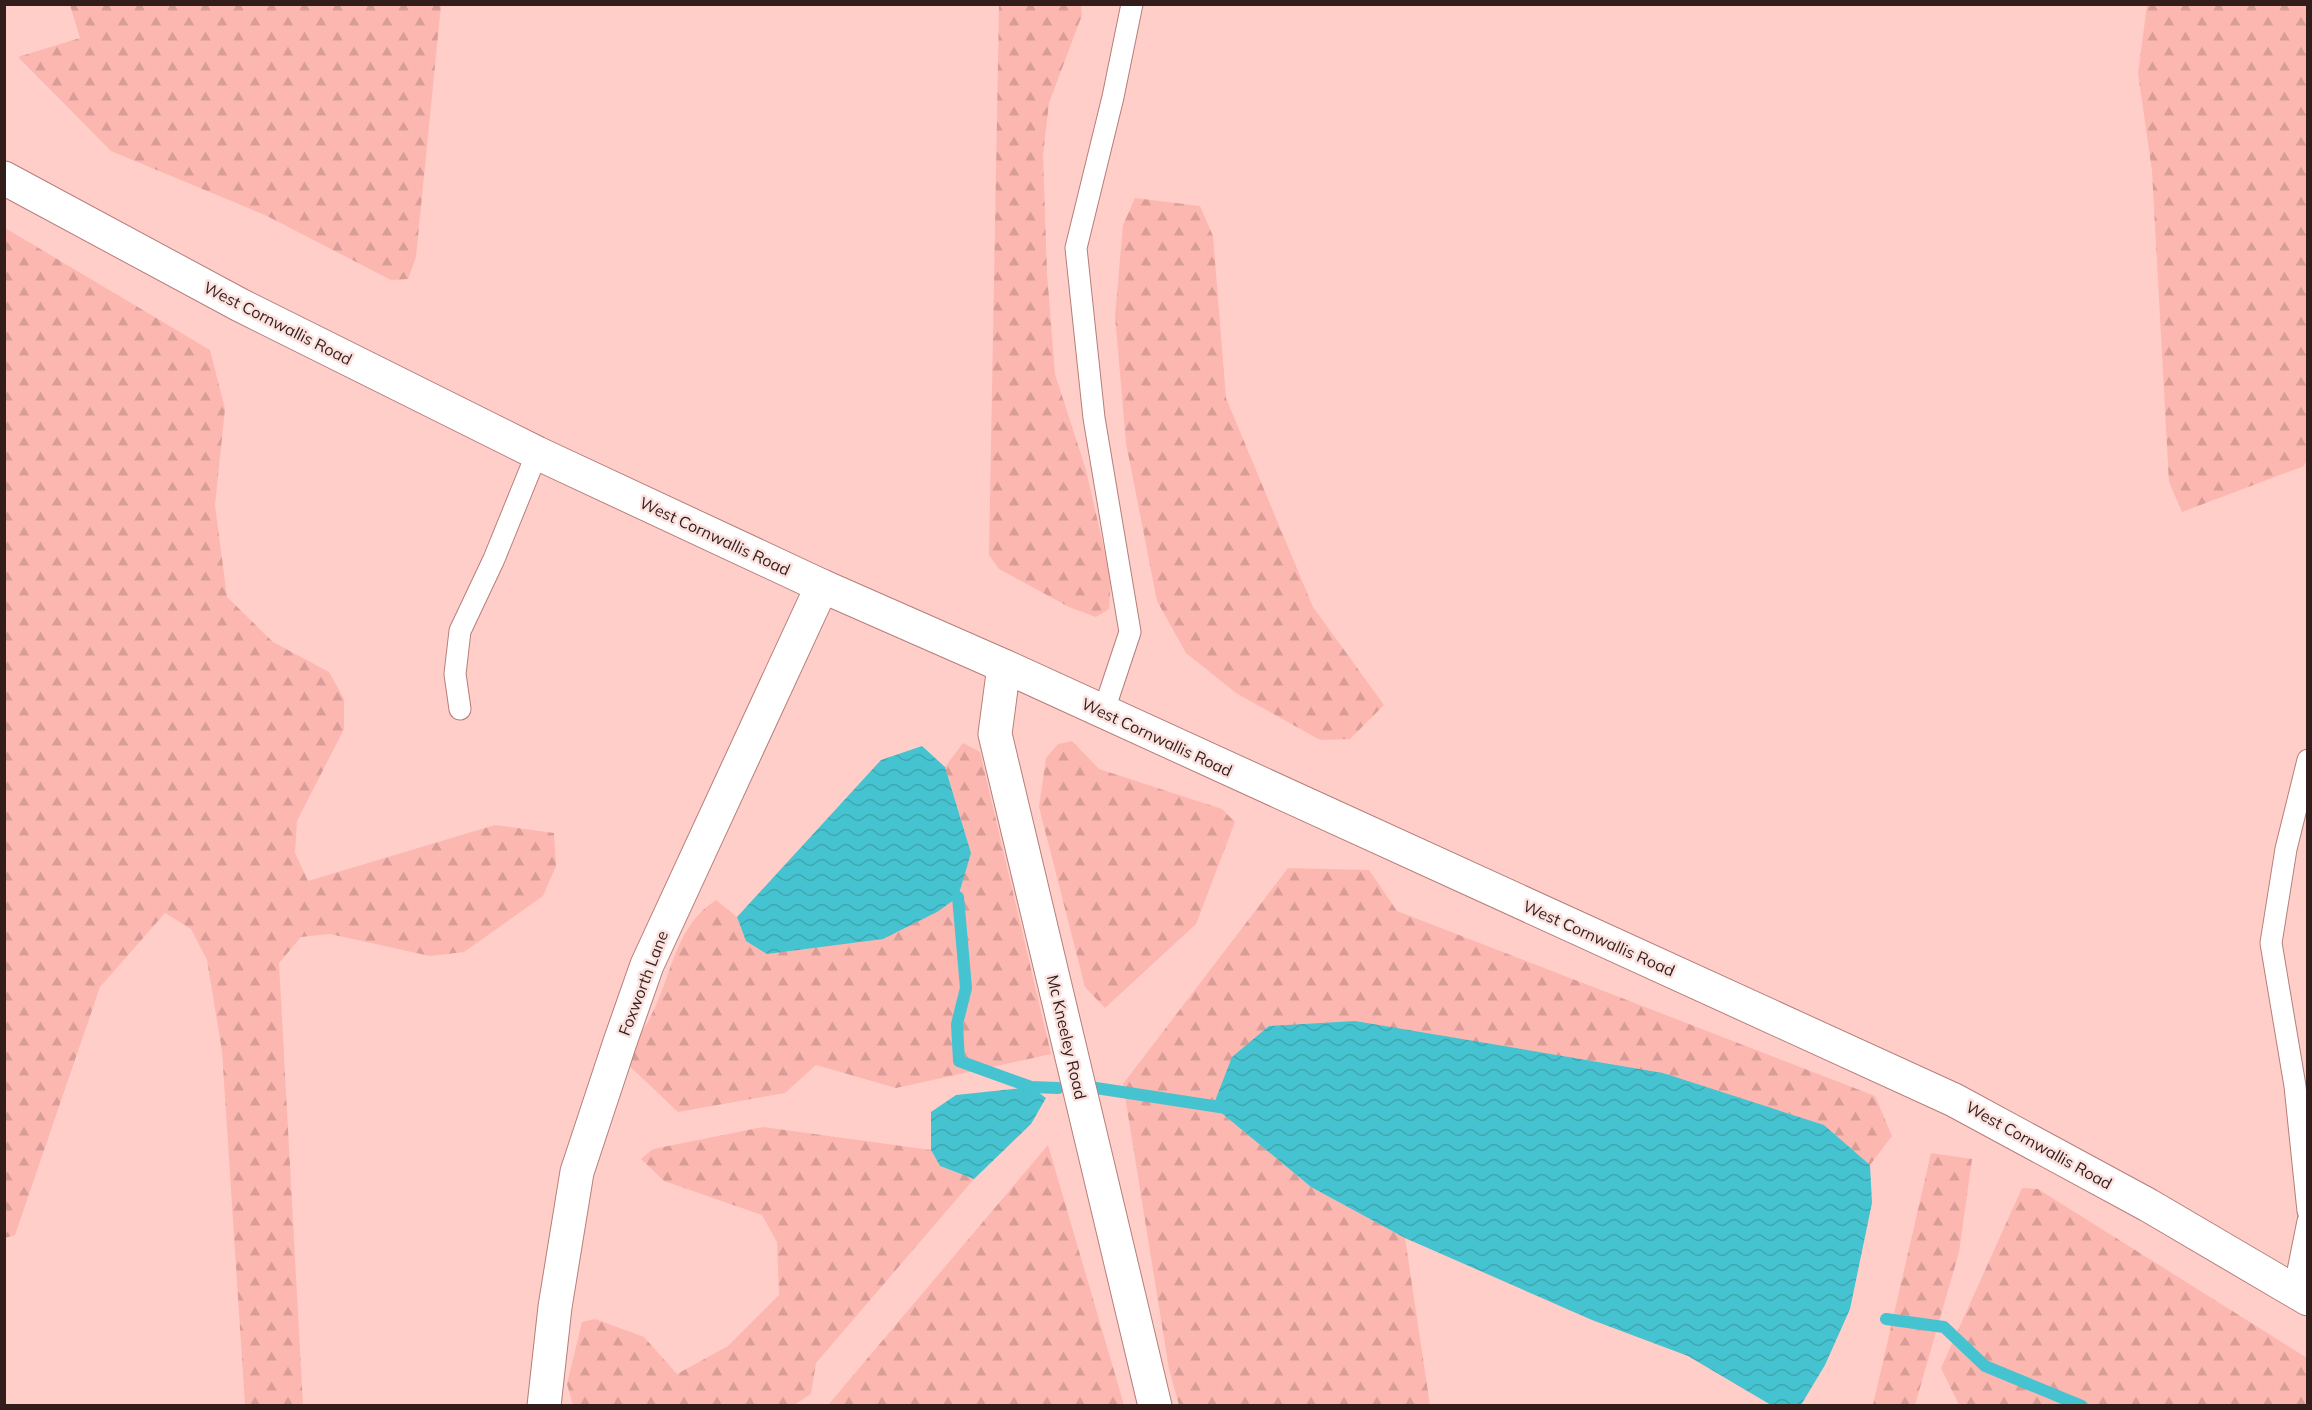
<svg xmlns="http://www.w3.org/2000/svg" width="2312" height="1410" viewBox="0 0 2312 1410" font-family="Mulish,sans-serif">
  <style>
    .forest { fill: url(#forest-firs) }
    .water { fill: url(#water-waves) }
    .lines { fill: none; stroke-linecap: round; stroke-linejoin: round }
    .stream { stroke: #46c3d0; stroke-width: 12 }
    .lane-casing { stroke: #b67e7a; stroke-width: 23 }
    .street-casing { stroke: #b67e7a; stroke-width: 35 }
    .secondary-casing { stroke: #b67e7a; stroke-width: 35 }
    .lane { stroke: #fff; stroke-width: 21 }
    .street { stroke: #fff; stroke-width: 33 }
    .secondary { stroke: #fff; stroke-width: 33 }
    .labels { text-anchor: middle; stroke-width: 5; stroke-linejoin: round; paint-order: stroke }
    .street-label { font-size: 16px; fill: #331d1b; stroke: #fbe2df }
  </style>
  <defs>
    <pattern id="forest-firs" width="22" height="20" patternUnits="userSpaceOnUse" patternTransform="scale(1.5)"><rect width="22" height="20" fill="#fdb7b1"/><path d="M5 1l3.5 6h-7zM16 11l3.5 6h-7z" fill="#d99d98"/></pattern>
    <pattern id="water-waves" width="16" height="10" patternUnits="userSpaceOnUse" patternTransform="scale(1.5)"><rect width="16" height="10" fill="#46c3d0"/><path d="M0 5q4-4 8 0t8 0" fill="none" stroke="#3ea7b2"/></pattern>
  </defs>
  <rect width="100%" height="100%" fill="#ffcec9"/>
  <g class="forest">
    <path d="M70,5H441L416,257L408,279L391,280L265,215L111,151L18,57L80,38Z"/>
    <path d="M999,5H1081L1082,15L1049,103L1043,155L1047,273L1055,374L1086,470L1111,580L1109,609L1096,617L1069,607L999,569L989,555Z"/>
    <path d="M2147,5H2307V459L2304,466L2182,512L2169,482L2152,171L2138,73Z"/>
    <path d="M1135,198L1200,206L1213,236L1226,398L1313,607L1384,705L1350,739L1320,740L1236,693L1186,653L1157,601L1126,443L1115,316L1123,225Z"/>
    <path d="M5,228L210,350L225,409L215,505L227,597L273,642L329,672L344,699V729L297,821L295,853L308,881L495,825L554,833L556,866L543,896L464,952L430,956L330,934L301,937L279,963L303,1405H245L222,1051L207,960L191,929L165,913L100,987L15,1235L5,1238Z"/>
    <path d="M1072,741L1099,769L1222,809L1235,822L1196,924L1105,1008L1085,987L1039,807L1046,758L1058,744Z"/>
    <path d="M963,743L980,752L1051,1054L896,1088L816,1065L785,1093L678,1112L621,1058C631,1044 644,1031 651,1016C672,975 675,926 716,900L737,917L746,941L971,853L945,767Z"/>
    <path d="M1288,868L1369,870L1397,911L1875,1096L1892,1136L1870,1165L1824,1125L1213,1106L1311,1187L1405,1238L1430,1405H1179L1169,1369L1123,1084Z"/>
    <path d="M763,1127L931,1150L940,1166L974,1179L816,1363L811,1394L794,1405H573L567,1384L582,1322L595,1319L644,1337L677,1374L728,1346L779,1295L777,1242L762,1215L664,1181L641,1159L653,1149Z"/>
    <path d="M1048,1145L1124,1405H828Z"/>
    <path d="M1931,1153L1972,1159L1959,1252L1915,1405H1873Z"/>
    <path d="M2022,1188L2038,1189L2307,1358V1405H1959L1941,1368Z"/>
  </g>
  <g class="water">
    <path d="M922,746L945,767L971,853L958,897L937,912L883,939L767,954L746,941L737,917L881,760Z"/>
    <path d="M1355,1021L1663,1073L1824,1125L1870,1165L1872,1203L1850,1309L1825,1365L1801,1405H1771L1688,1356L1592,1320L1405,1238L1311,1187L1213,1106L1232,1057L1269,1026Z"/>
    <path d="M1031,1087L1046,1098L1031,1124L974,1179L940,1166L931,1150V1112L956,1095Z"/>
  </g>
  <g class="lines">
    <g class="stream">
      <path d="M958,897L966,988L957,1024L959,1061L1031,1087L1058,1088"/>
      <path d="M1096,1088L1226,1108"/>
      <path d="M1886,1319L1944,1327L1985,1366L2082,1406"/>
    </g>
    <defs>
      <g id="lane">
        <path d="M460,709L455,674L460,631L494,559L537,453"/>
        <path d="M1103,713L1130,632L1094,418L1076,248L1113,97L1132,4"/>
        <path d="M2308,760L2286,849L2271,943L2295,1086L2308,1211"/>
        <path d="M2294,1291L2308,1221"/>
      </g>
      <g id="street">
        <path d="M1004,666L995,734L1155,1406"/>
        <path d="M544,1406L555,1307L577,1172L620,1042L647,965L822,586"/>
      </g>
      <path id="secondary" d="M4,178L240,305L537,453L822,586L1004,666L1954,1100L2148,1205L2308,1299"/>
    </defs>
    <use href="#lane" class="lane-casing"/>
    <use href="#street" class="street-casing"/>
    <use href="#secondary" class="secondary-casing"/>
    <use href="#lane" class="lane"/>
    <use href="#street" class="street"/>
    <use href="#secondary" class="secondary"/>
  </g>
  <g class="labels">
    <g class="street-label">
      <text transform="translate(278 323) rotate(27)" y="6">West Cornwallis Road</text>
      <text transform="translate(715 536) rotate(25)" y="6">West Cornwallis Road</text>
      <text transform="translate(1157 737) rotate(25)" y="6">West Cornwallis Road</text>
      <text transform="translate(1599 938) rotate(24)" y="6">West Cornwallis Road</text>
      <text transform="translate(643 983) rotate(-69)" y="6">Foxworth Lane</text>
      <text transform="translate(1067 1037) rotate(77)" y="6">Mc Kneeley Road</text>
      <text transform="translate(2039 1145) rotate(29)" y="6">West Cornwallis Road</text>
    </g>
  </g>
  <rect width="2312" height="1410" fill="none" stroke="#331d1b" stroke-width="12"/>
</svg>
